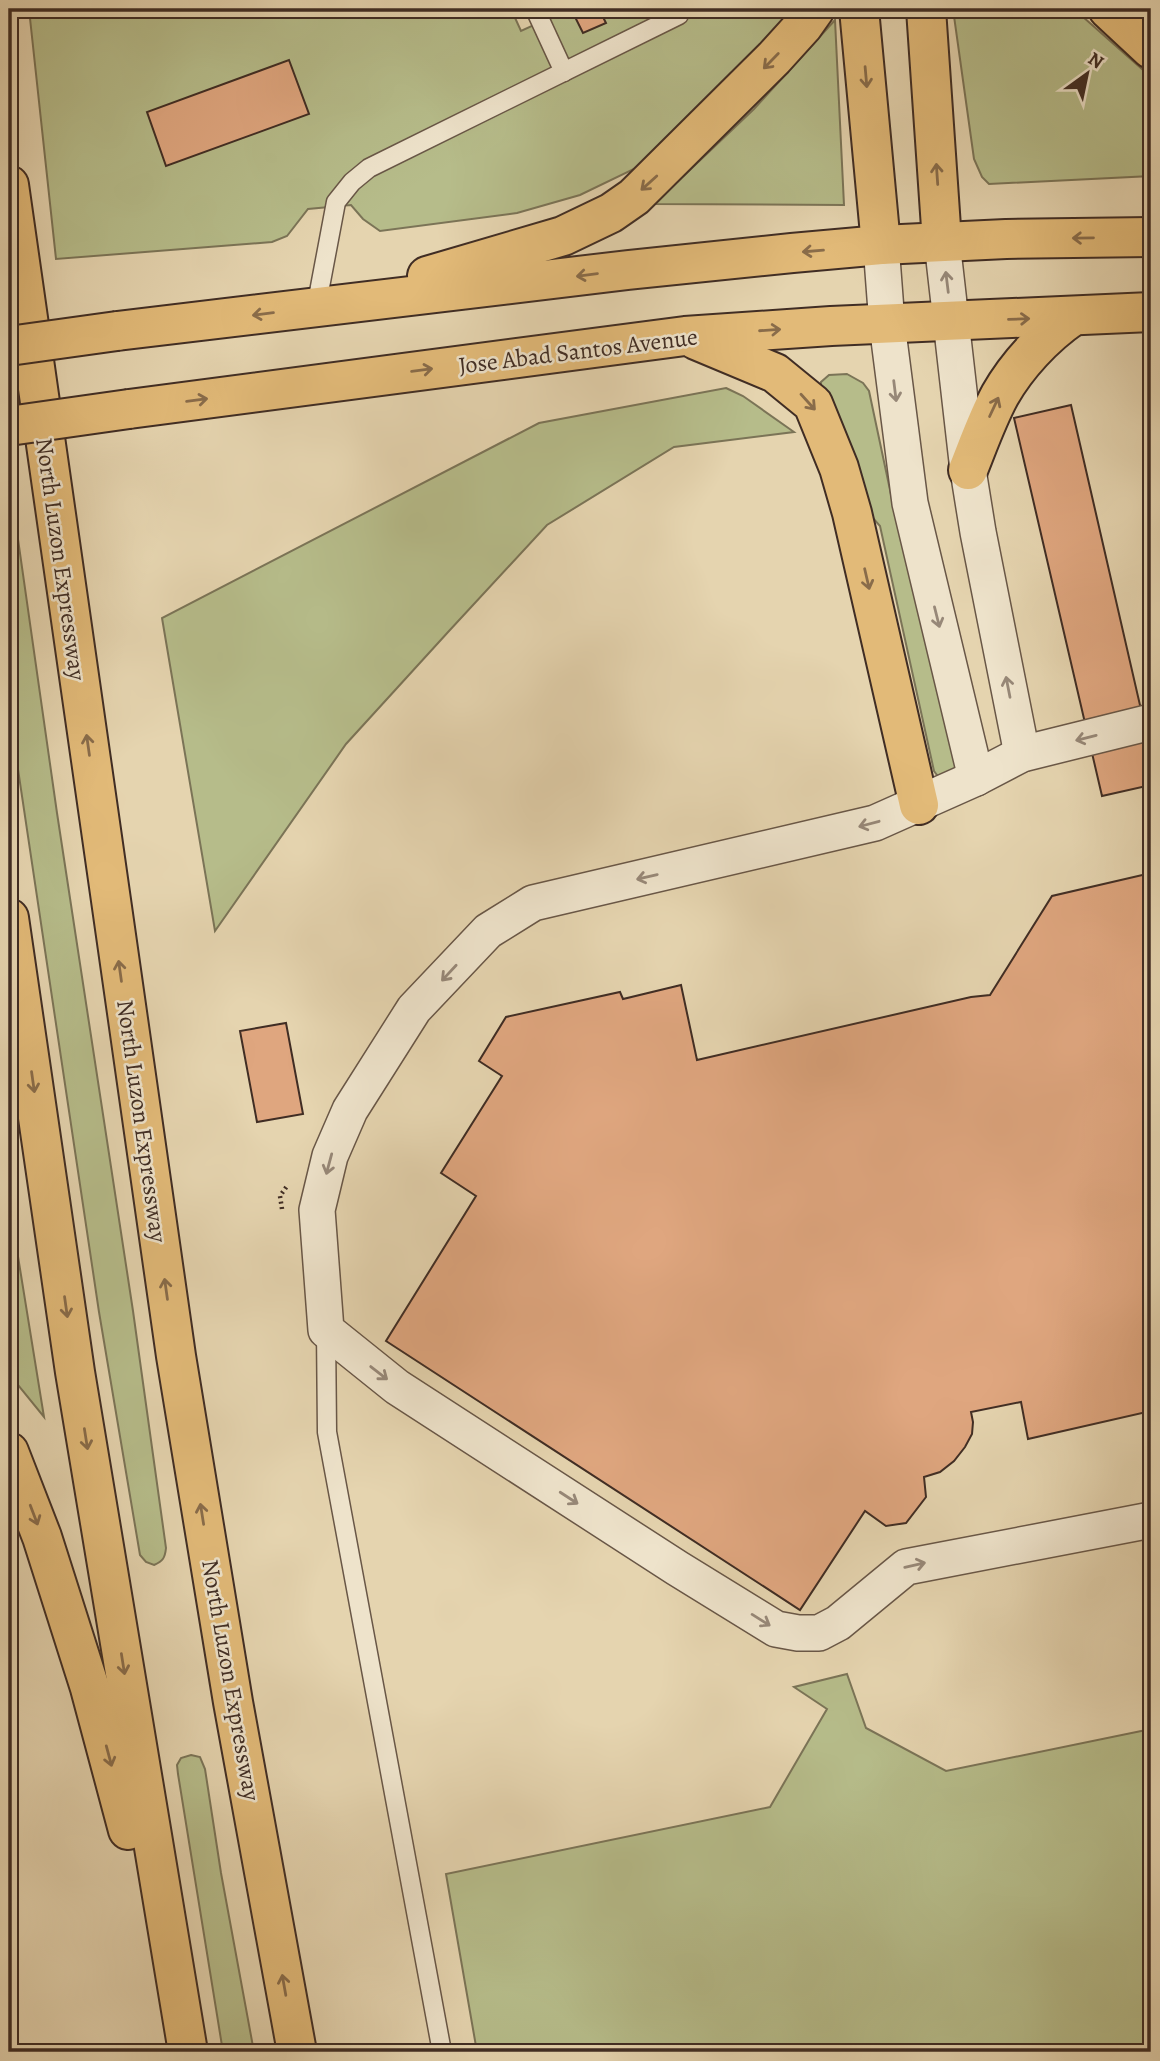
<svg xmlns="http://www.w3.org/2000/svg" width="1160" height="2061" viewBox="0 0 1160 2061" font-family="Alegreya,serif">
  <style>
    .green { fill: #b6bc8a; stroke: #7b7457; stroke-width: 2 }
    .building { fill: #dfa67f; stroke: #402d24; stroke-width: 2 }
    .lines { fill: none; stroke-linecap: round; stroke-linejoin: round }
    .lane-casing { stroke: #695747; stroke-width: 21 }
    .street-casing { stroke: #695747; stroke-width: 38 }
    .highway-casing { stroke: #402d24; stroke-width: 42 }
    .path { stroke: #402d24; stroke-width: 4.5; stroke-dasharray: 2 3.5; stroke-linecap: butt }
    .lane { stroke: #eee3cb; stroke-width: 18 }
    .street { stroke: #eee3cb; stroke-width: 35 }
    .highway { stroke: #e2ba78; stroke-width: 38 }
    .highway-bridge-casing { stroke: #402d24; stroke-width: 42; stroke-linecap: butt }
    .highway-bridge { stroke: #e2ba78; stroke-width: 38 }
    .oneway { stroke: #896c4a }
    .oneway2 { stroke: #978878 }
    .labels { text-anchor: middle; stroke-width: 5; stroke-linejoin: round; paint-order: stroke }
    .street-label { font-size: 24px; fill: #402d24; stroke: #eee3cb }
  </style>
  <rect width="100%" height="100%" fill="#e5d4af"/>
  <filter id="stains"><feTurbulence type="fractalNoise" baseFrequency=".00286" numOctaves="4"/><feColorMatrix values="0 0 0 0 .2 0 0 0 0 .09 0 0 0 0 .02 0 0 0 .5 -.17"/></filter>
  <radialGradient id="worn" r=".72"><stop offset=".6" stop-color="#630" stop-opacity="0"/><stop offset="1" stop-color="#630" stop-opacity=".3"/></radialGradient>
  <g class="green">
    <path d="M29,9H511L521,31L569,9H799L682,130L634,169L580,195L517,213L380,231L363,219L351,205L308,209L287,236L272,242L56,259Z"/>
    <path d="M953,9H1074L1151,77V176L989,184L982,177L974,159Z"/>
    <path d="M835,20L844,205L654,204L754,109Z"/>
    <path d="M847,374L863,383L869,391L893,504L957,768L940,779L934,771L880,526L864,508L821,388V382L829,375Z"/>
    <path d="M726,388L743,396L794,432L674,447L547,525L449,631L346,744L215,931L162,618L539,423Z"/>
    <path d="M9,476L57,813L133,1311L166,1548C165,1558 163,1561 154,1565L146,1562L140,1555L99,1312L9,709Z"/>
    <path d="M9,1201L44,1417L9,1374Z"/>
    <path d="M847,1674L866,1728L946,1771L1151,1729V2040L1144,2052H477L446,1874L770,1807L827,1709L794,1687Z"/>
    <path d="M191,1755L200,1757L205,1769L221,1873L254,2052H223L178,1774L177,1765L181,1758Z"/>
  </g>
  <g class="building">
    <path d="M585,9H599L606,23L583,33L574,15Z"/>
    <path d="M289,60L309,114L166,166L147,112Z"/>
    <path d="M1071,405L1151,753V785L1102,796L1014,418Z"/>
    <path d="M1151,873V1411L1028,1439L1021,1402L971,1412L973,1422L972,1434L965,1447L954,1461L940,1472L924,1477L926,1497L906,1523L886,1526L865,1511L800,1610L386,1341L476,1196L441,1173L502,1076L479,1061L506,1017L620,992L623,999L681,985L697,1060L971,997L990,995L1052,896Z"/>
    <path d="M286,1023L303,1114L257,1122L240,1031Z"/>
  </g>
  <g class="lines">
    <defs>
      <g id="lane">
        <path d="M535,9L564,72"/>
        <path d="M316,308L336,202L352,182L369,168L679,15"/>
        <path d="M326,1330L327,1432L442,2052"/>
      </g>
      <g id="street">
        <path d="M942,242L968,470L978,532L1022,754"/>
        <path d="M881,245L887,324L910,503L976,778"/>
        <path d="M1151,722L1022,754L976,778L875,823L533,903L488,931L414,1009L350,1110L330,1156L317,1210L326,1330L397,1387L677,1568L776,1629L798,1633H819L838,1623L906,1567L1151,1520"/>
      </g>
      <g id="highway">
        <path d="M859,9L881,245"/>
        <path d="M926,9L942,242"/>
        <path d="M1108,9L1151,49"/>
        <path d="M9,185L176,1356L233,1702L297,2052"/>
        <path d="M427,276L563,236L611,213L634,197L774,58L803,26L815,9"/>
        <path d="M117,331L628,270L792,253L881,245L1006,239L1151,237"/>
        <path d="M696,340L775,373L813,404L839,468L852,513L919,805"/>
        <path d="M129,409L685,336L831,326L1151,312"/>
        <path d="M968,470C978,445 987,419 1000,395C1017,365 1044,336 1073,316"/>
        <path d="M9,918L75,1372L188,2052"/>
        <path d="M9,1452L42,1537L90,1688L128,1830"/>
      </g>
    </defs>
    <use href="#lane" class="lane-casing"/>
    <use href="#street" class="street-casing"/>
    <use href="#highway" class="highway-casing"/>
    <path class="path" d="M282,1209L280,1196L287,1186"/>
    <use href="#lane" class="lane"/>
    <use href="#street" class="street"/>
    <use href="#highway" class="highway"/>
    <defs>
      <g id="highway-bridge">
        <path d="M9,346L117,331"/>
        <path d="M9,426L129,409"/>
      </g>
    </defs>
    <use href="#highway-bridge" class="highway-bridge-casing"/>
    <use href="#highway-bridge" class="highway-bridge"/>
  </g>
  <defs><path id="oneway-shaft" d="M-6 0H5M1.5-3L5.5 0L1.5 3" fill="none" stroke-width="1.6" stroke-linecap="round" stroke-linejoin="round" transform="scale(1.75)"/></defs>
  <g class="oneway">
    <use href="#oneway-shaft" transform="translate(771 61) rotate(134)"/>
    <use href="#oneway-shaft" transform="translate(866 77) rotate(85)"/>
    <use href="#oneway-shaft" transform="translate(937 174) rotate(-94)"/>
    <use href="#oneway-shaft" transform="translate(649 183) rotate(138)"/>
    <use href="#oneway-shaft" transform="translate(1083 238) rotate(179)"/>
    <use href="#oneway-shaft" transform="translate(813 251) rotate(175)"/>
    <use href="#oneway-shaft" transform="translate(587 275) rotate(173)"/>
    <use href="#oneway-shaft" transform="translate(263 314) rotate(173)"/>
    <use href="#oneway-shaft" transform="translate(1019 319) rotate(-2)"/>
    <use href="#oneway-shaft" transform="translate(770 330) rotate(-4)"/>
    <use href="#oneway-shaft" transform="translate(422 370) rotate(-7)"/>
    <use href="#oneway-shaft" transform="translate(197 400) rotate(-7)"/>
    <use href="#oneway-shaft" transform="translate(808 402) rotate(48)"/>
    <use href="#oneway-shaft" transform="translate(994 407) rotate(-65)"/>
    <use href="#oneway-shaft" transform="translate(867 579) rotate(77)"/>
    <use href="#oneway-shaft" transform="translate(88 745) rotate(-98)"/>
    <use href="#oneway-shaft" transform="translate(120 971) rotate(-98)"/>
    <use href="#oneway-shaft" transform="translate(33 1082) rotate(82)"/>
    <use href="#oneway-shaft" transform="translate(166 1289) rotate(-98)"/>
    <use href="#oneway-shaft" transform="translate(66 1307) rotate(82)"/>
    <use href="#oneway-shaft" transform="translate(86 1439) rotate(81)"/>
    <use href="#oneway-shaft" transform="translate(202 1514) rotate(-99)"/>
    <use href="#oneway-shaft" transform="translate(34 1515) rotate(69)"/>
    <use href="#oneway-shaft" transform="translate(123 1664) rotate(81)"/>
    <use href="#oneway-shaft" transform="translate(109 1756) rotate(75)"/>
    <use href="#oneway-shaft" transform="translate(284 1985) rotate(-100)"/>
  </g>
  <g class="oneway2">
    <use href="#oneway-shaft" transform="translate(947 282) rotate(-97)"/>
    <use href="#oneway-shaft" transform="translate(895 391) rotate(83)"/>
    <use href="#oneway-shaft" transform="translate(937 617) rotate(76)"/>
    <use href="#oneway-shaft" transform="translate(1008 687) rotate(-101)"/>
    <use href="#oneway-shaft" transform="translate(1086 738) rotate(166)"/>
    <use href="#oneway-shaft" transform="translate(869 824) rotate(165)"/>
    <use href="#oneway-shaft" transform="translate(647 877) rotate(167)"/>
    <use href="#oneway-shaft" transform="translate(449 973) rotate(133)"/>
    <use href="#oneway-shaft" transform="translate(329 1164) rotate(105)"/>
    <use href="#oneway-shaft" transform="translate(379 1373) rotate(38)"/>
    <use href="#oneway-shaft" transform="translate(569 1498) rotate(33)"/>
    <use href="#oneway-shaft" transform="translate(915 1565) rotate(-13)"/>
    <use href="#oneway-shaft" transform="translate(761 1620) rotate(32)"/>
  </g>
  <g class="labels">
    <g class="street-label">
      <text transform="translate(578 351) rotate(-7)" y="8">Jose Abad Santos Avenue</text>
      <text transform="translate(61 559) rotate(82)" y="8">North Luzon Expressway</text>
      <text transform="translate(142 1121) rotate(82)" y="8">North Luzon Expressway</text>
      <text transform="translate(231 1680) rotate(80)" y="8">North Luzon Expressway</text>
    </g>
  </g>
  <rect width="1160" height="2061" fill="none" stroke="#e5d4af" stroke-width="35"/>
  <rect x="10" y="10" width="1139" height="2040" fill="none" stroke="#402d24" stroke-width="3.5"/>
  <rect x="18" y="18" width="1125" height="2026" fill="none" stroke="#402d24" stroke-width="2"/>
  <g transform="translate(1087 74) rotate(33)" stroke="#eee3cb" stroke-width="5" paint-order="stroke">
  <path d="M0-5L12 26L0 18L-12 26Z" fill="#402d24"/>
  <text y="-10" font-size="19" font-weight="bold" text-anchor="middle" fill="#402d24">N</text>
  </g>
  <rect width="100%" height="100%" filter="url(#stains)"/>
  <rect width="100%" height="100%" fill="url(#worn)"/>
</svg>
